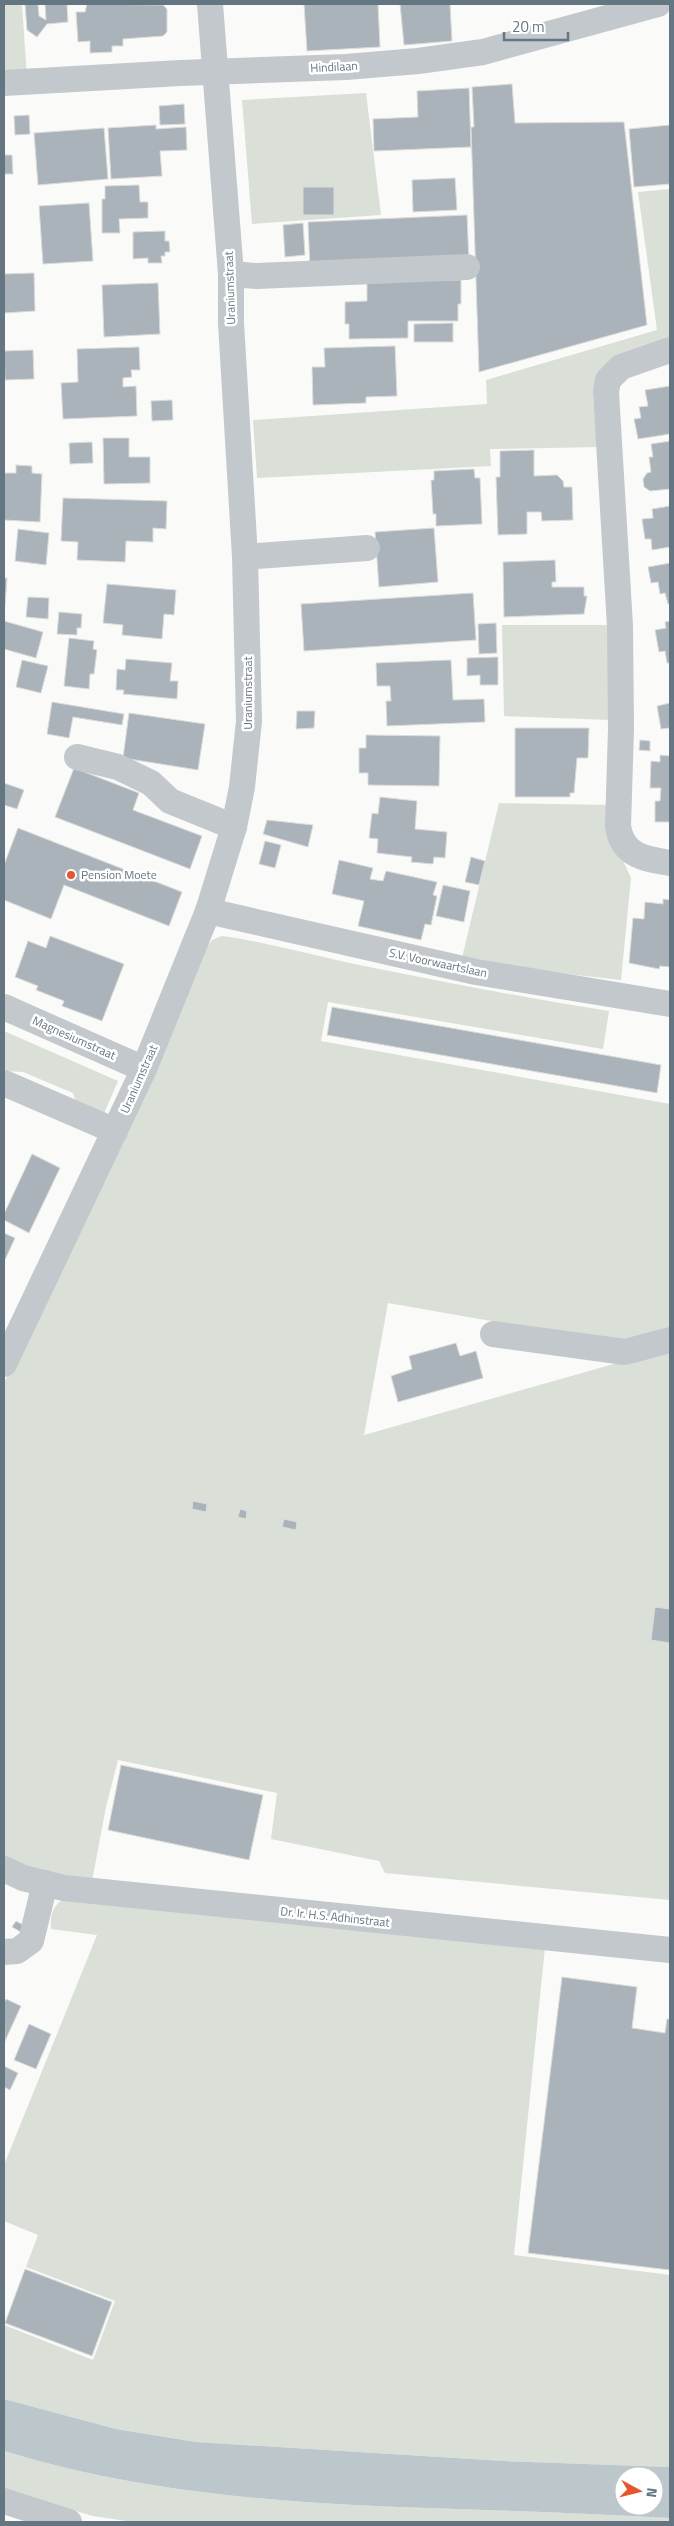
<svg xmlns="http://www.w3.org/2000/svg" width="674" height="2526" viewBox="0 0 674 2526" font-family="'Titillium Web',sans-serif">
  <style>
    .green { fill: #dadfd7 }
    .water { fill: #bbc7cb; fill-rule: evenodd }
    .building { fill: #aab3b9; stroke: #dcdcda }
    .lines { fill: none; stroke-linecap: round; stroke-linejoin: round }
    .minor { stroke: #c3c8cc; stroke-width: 26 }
    .poi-dot { fill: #e4572e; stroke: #fff; stroke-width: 2 }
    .labels { text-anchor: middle; stroke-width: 5; stroke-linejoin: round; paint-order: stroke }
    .street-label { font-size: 12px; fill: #657683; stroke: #fff }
    .poi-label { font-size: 12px; fill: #657683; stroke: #fff; text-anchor: start }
  </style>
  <rect width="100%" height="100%" fill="#fafaf8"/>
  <g class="green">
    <path d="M4,4H22L27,78L4,80Z"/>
    <path d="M366,93L381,215L252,224L242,100Z"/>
    <path d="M670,189V341L598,372C589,396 596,423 599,447L490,449L491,466L257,478L253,420L487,404L486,380L657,330L638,192Z"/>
    <path d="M502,625H610L611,720L504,716Z"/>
    <path d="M499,803L610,805L615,843L631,878L621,980L461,962Z"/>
    <path d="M222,936C268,942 314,956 359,965C443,982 526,998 609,1011L603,1049L328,1002L321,1041L670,1104V1334L629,1345L388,1303L364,1435L670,1348V1900L385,1873L379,1861L271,1839L277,1793L118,1760L106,1807L92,1881L4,1861V1383L98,1189L204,951L212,940Z"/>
    <path d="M4,1031L118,1081L102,1118L77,1106L73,1093L23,1072L4,1071Z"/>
    <path d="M67,1896L545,1947L514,2255L670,2275V2467L504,2461L196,2442L116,2429L4,2399V2325L93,2360L115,2301L26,2267L38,2235L4,2221V2165L97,1935L51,1929C50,1912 53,1906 67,1896Z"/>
    <path d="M4,2451C160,2499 323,2505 485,2510C547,2512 609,2515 670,2518V2522H133L93,2516L4,2490Z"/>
  </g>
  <path class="water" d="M4,2399L116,2429L196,2442L504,2461L670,2467V2518C609,2515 547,2512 485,2510C323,2505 160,2499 4,2451ZM624,2476H654V2506H624Z"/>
  <g class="building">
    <path d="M25,4H38L39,16L46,20L45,4H76L67,5L68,22L47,24L37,37L27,30Z"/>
    <path d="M87,4L163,5L167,9V32L163,36L123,39V46H112V52L90,53V41L78,42L76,12H85Z"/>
    <path d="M304,4H378L380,47L307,51Z"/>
    <path d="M400,4H450L452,41L404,45Z"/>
    <path d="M512,84L515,123L624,122L647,325L479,372L471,127H474L472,87Z"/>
    <path d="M469,88L471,147L374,151L373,119L418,117L417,91Z"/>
    <path d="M184,104L185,124L160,125L159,106Z"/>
    <path d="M29,115L30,134L15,135L14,116Z"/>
    <path d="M156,125V129L186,127L187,150L160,151L162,176L111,179L108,128Z"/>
    <path d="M670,125V184L634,187L629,129Z"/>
    <path d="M104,128L108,179L38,185L34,133Z"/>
    <path d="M4,155H12L13,174H4Z"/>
    <path d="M455,178L457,210L413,212L412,180Z"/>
    <path d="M139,185L140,202H148V218L119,219L120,233H102V199H105V186Z"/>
    <rect x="303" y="187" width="31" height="28"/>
    <path d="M89,203L93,261L43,264L39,206Z"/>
    <path d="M467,215L469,262L310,269L308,222Z"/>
    <path d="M303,223L305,255L285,257L283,225Z"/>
    <path d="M165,231V241H169L170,252H165V256H161L162,263H148V258L133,259V232Z"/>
    <path d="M34,273L35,311L4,313V274Z"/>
    <path d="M461,280V304H458V321H408V338L349,339V324H345V302L367,301V281Z"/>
    <path d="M158,283L160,334L104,337L102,285Z"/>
    <path d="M453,323V342H414V324Z"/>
    <path d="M395,346L397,396L366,397V403L313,405L312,367H325L324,348Z"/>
    <path d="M139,347L140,370H131L132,377L123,378V387L136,386L137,416L63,419L61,383L78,382L77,349Z"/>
    <path d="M33,350L34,379L5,380L4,351Z"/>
    <path d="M670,386V434L638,439L634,419L641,418L639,407L648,406L645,390Z"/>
    <path d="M172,400L173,420L152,421L151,401Z"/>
    <path d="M103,438H129V457H150V483L104,484Z"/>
    <path d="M670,441V489L650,491L644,487L643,479L647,473L651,472L649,457H653L651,444Z"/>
    <path d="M92,442L93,463L70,464L69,443Z"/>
    <path d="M534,450V476L557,475L563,481L564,487H572L573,520L542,521L541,512H527V534L498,535L496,477H500V451Z"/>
    <path d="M16,465L32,466V473L42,474L40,522L4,520V473H16Z"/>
    <path d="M474,469L475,478H480L482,524L436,526V514H433L431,480H434V471Z"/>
    <path d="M63,498L167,501L166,529L153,528V542L126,541L125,562L77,560L78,542L61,541Z"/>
    <path d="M670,506V547L652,550L651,539H645L642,519L653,518L652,509Z"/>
    <path d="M434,528L438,582L379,587L375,532Z"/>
    <path d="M18,529L49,533L46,565L15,561Z"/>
    <path d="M555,560L556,582H552V587H584V596H587L584,614L504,617L503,562Z"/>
    <path d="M670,563V604H668L665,593L660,594L658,582L651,583L648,567Z"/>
    <path d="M4,578H7L5,606H4Z"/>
    <path d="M107,584L176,590L174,615L164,614L162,639L122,635L123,625L103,623Z"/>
    <path d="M473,593L476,640L304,651L301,604Z"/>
    <path d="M28,597L49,598L48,619L26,617Z"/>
    <path d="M59,612L82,614L81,628H77V635L57,634Z"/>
    <path d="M4,621L43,632L36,658L4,649Z"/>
    <path d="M670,621V663H667L665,651L659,652L655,630L666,628L665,622Z"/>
    <path d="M496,623L497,653L479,654L478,624Z"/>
    <path d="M69,638L94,641L93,649L97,650L94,674H90L89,689L64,686Z"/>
    <path d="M498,657V685H480V675L467,676V658Z"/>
    <path d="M126,659L172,663L170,681H178L177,699L123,694L124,690H116L117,669L125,670Z"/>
    <path d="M22,660L48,666L41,693L16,687Z"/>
    <path d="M451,660L453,700L484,699L485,722L387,726L386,701H391L390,686H377L376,663Z"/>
    <path d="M52,702L124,714L122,725L73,717L69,738L47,734Z"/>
    <path d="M670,703V728L661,729L657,706Z"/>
    <path d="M297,711H315L314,728L296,729Z"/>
    <path d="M129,713L205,724L198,770L123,758Z"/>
    <path d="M515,728H589L588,758H577L574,793H570V797H515Z"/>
    <path d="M366,735L440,736L439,786L368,785V773H359V748H366Z"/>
    <path d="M640,740L650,741V751L639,750Z"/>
    <path d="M660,755L670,756V822H655V801H660L661,788H650L651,761L660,762Z"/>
    <path d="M74,768L139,793L133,810L202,836L190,869L55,817Z"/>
    <path d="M4,783L24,790L17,809L4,805Z"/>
    <path d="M380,797L417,801L415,829L447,832L445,858L434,857L433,864L411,862L412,857L377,853L378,839L369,838L372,813L378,814Z"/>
    <path d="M267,820L313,825L308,847L263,834Z"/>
    <path d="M18,828L182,892L169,926L64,885L51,919L4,900V865Z"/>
    <path d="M265,841L281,845L275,868L259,864Z"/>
    <path d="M471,857L485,861L479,885L465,882Z"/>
    <path d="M339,860L373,868L370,879L383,881L386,871L437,882L433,895L437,896L431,925L425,924L421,940L358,926L364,901L332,894Z"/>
    <path d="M443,885L470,891L464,922L436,916Z"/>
    <path d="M663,899L670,900V967L660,966L659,969L629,963L633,918L644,919L645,902L663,904Z"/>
    <path d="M50,936L124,964L102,1021L62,1006L64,1001L36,990L38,986L15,977L28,941L46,948Z"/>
    <path d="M332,1007L661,1065L657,1093L327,1035Z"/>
    <path d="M32,1154L60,1168L29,1233L4,1220V1214Z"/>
    <path d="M4,1233L15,1238L4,1262Z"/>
    <path d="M456,1343L460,1356L476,1351L483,1378L398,1402L391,1376L412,1369L409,1356Z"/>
    <path d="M193,1501L207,1504L206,1512L192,1509Z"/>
    <path d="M240,1509L247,1511L246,1519L238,1517Z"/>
    <path d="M284,1519L297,1522L296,1530L282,1527Z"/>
    <path d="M655,1607L670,1609V1643L651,1640Z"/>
    <path d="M121,1765L263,1795L249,1860L108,1830Z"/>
    <path d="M16,1921L25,1926L21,1932L12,1927Z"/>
    <path d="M562,1977L637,1987L632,2028L665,2033L667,2019H670V2270L528,2253Z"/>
    <path d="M6,1999L21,2006L5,2041L4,2003Z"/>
    <path d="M29,2024L51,2034L36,2069L14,2060Z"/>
    <path d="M4,2066L18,2073L10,2090L4,2087Z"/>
    <path d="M25,2269L112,2302L92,2356L5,2323Z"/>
  </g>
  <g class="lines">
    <g class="minor">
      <path d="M4,83L180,73L346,67L418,61L483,52L658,4"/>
      <path d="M231,274L257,276L467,267"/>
      <path d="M670,350L621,367L608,380L606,392L620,626L621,729L618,826C622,856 645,859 670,863"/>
      <path d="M245,557L367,548"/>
      <path d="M77,757L118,767L151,783L170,801L234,827"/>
      <path d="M208,911L476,972L670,1004"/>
      <path d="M4,1007L144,1069"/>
      <path d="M4,1083L115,1131"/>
      <path d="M493,1334L625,1352L670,1340"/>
      <path d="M4,1364L144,1069L208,911L234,827L242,787L249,721L245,557L231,323V274L210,4"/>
      <path d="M4,1869L23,1878L64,1888L670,1950"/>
      <path d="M4,1952L17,1951L31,1941L45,1883"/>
      <path d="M4,2501L69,2522"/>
    </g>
  </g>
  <circle class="poi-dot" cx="71" cy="875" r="5"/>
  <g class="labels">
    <g class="street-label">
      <text transform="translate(334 67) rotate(-3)" y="4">Hindilaan</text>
      <text transform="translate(230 288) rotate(-92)" y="4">Uraniumstraat</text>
      <text transform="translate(248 693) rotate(-90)" y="4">Uraniumstraat</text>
      <text transform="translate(438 963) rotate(12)" y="4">S.V. Voorwaartslaan</text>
      <text transform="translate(74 1038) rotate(24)" y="4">Magnesiumstraat</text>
      <text transform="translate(139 1079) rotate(-66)" y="4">Uraniumstraat</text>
      <text transform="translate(335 1917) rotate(6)" y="4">Dr. Ir. H.S. Adhinstraat</text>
    </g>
    <g class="poi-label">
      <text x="81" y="879">Pension Moete</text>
    </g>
  </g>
  <rect width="674" height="2526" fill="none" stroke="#657683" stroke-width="10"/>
  <g transform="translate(639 2491) rotate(97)"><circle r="24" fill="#ffffff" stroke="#c1c8cd"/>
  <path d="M0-4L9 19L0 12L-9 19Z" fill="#e4572e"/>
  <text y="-8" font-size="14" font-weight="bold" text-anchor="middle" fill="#657683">N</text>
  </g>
  <path d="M504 32v8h64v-8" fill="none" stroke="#657683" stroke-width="2.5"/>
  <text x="512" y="32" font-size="15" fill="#657683" stroke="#ffffff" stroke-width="4" paint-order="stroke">20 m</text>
</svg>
